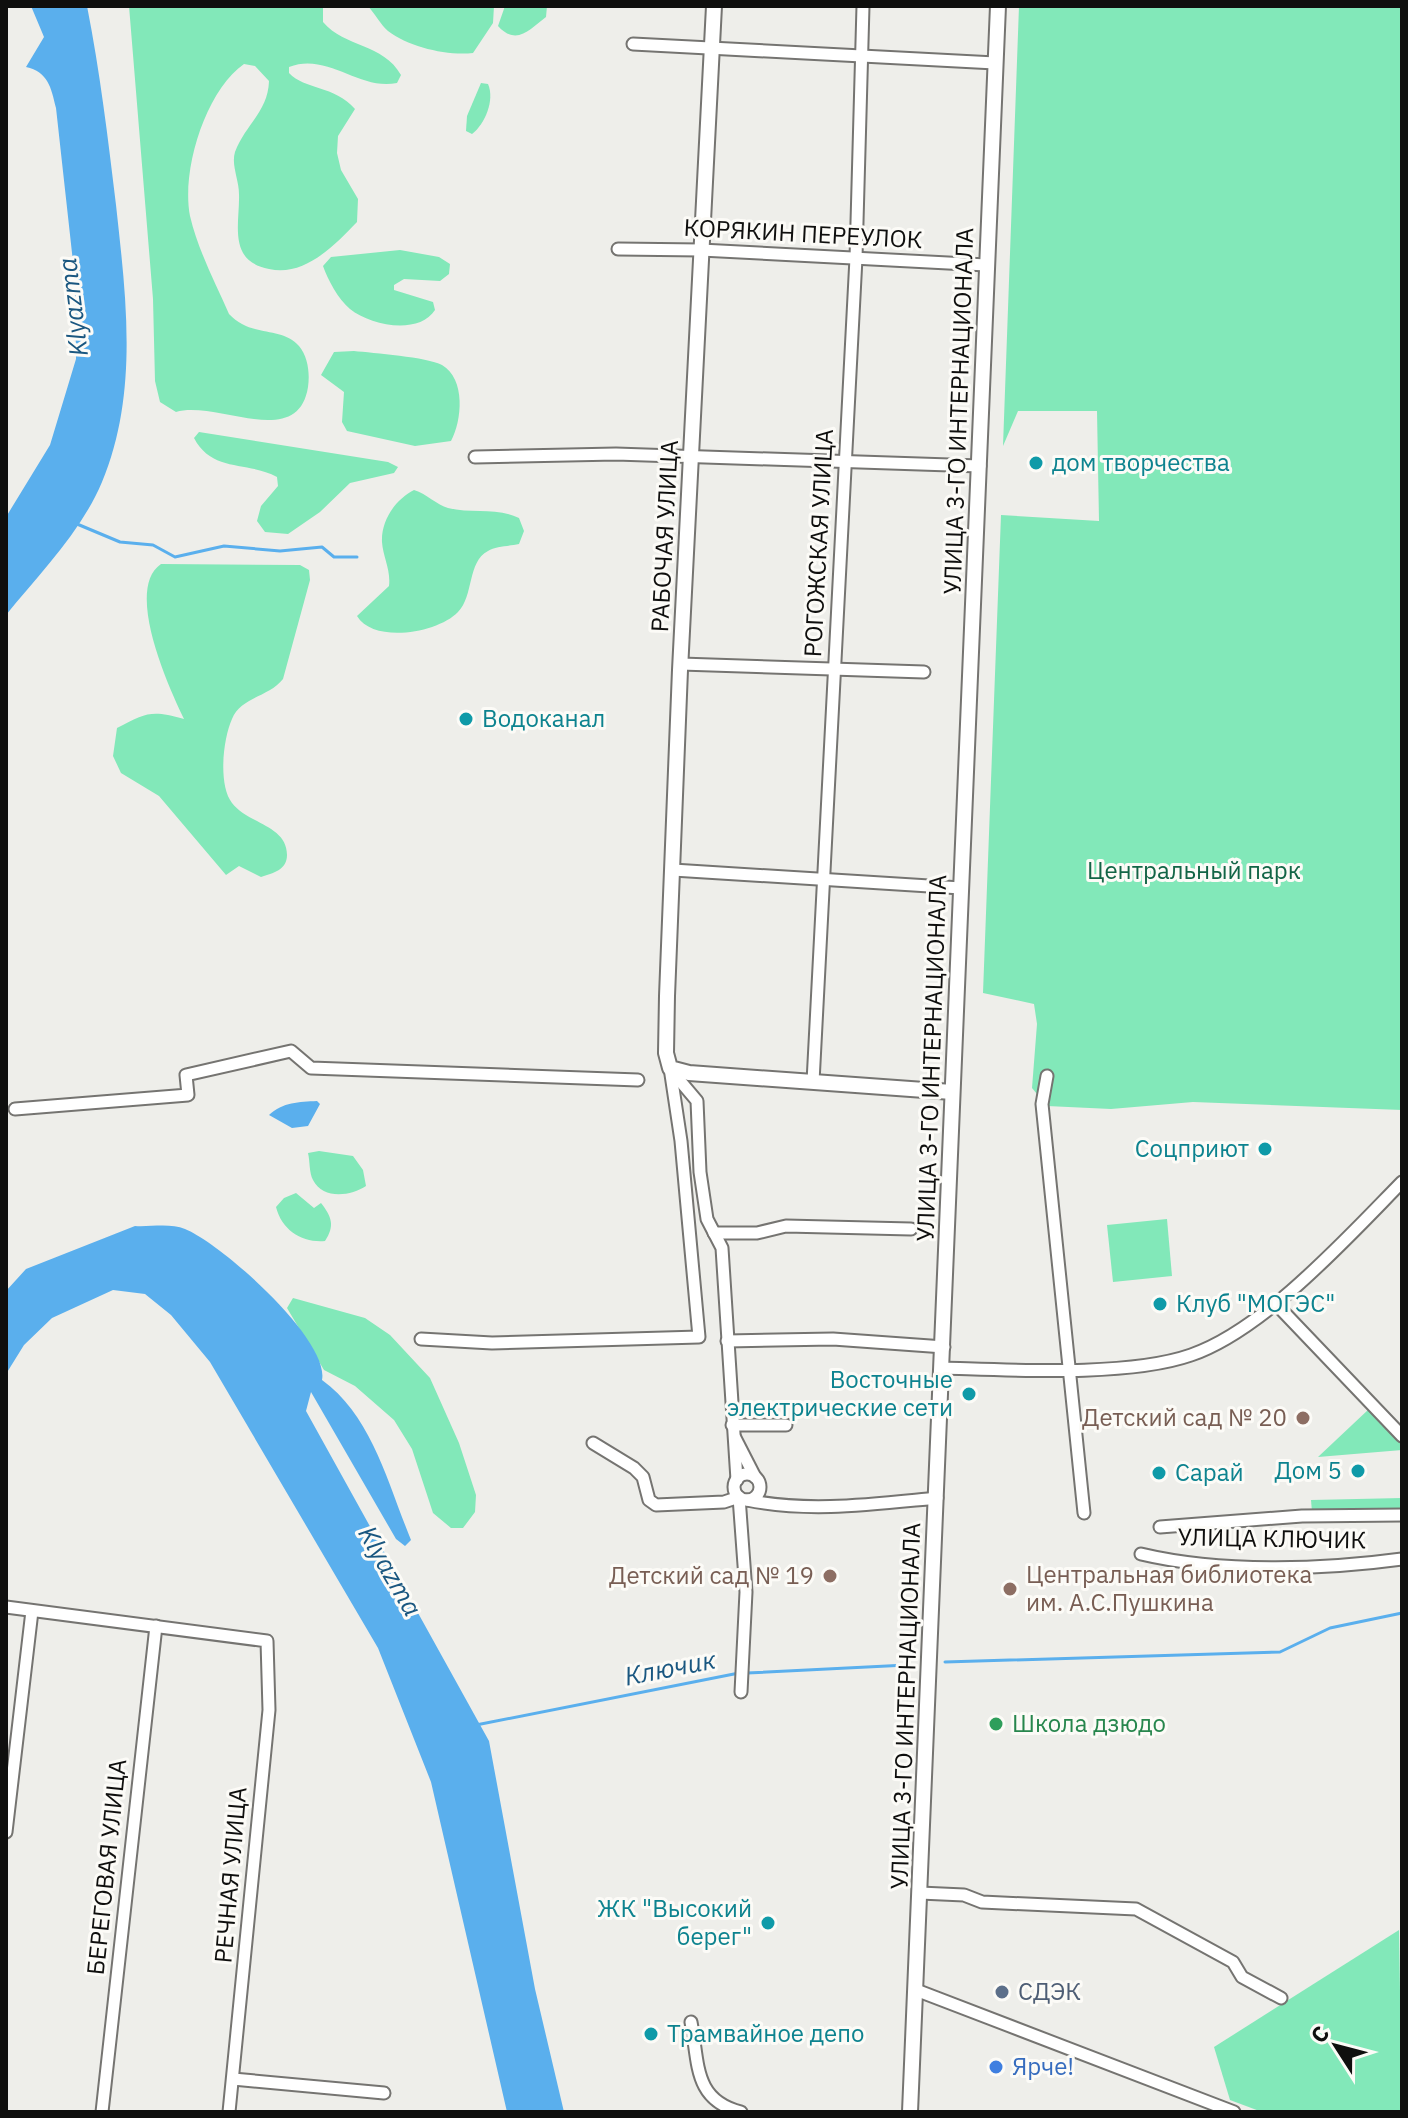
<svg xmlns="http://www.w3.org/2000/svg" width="1408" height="2118" viewBox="0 0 1408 2118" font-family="'IBM Plex Sans',sans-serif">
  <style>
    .green { fill: #82e8b9 }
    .water { fill: #5aafed }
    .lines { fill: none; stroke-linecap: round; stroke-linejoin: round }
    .stream { stroke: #5aafed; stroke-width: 3 }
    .minor-casing { stroke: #757471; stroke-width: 15 }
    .major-casing { stroke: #757471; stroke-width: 18 }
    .minor { stroke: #fff; stroke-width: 11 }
    .major { stroke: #fff; stroke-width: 14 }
    .culture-dot { fill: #0f9aa8; stroke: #fcfbf7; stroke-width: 3 }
    .education-dot { fill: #8d6e63; stroke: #fcfbf7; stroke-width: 3 }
    .leisure-dot { fill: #2e9e5b; stroke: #fcfbf7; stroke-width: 3 }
    .service-dot { fill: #5c6f8a; stroke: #fcfbf7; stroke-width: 3 }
    .shop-dot { fill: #3f7fe0; stroke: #fcfbf7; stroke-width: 3 }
    .labels { text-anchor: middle; stroke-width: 6; stroke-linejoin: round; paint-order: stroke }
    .street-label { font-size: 24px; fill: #0f0f0e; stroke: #fcfbf7 }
    .culture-label { font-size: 24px; fill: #0d838f; stroke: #fcfbf7; text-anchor: start }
    .park-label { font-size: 24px; fill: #126546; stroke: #fcfbf7 }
    .education-label { font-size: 24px; fill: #785e54; stroke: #fcfbf7; text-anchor: end }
    .leisure-label { font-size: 24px; fill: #27864d; stroke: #fcfbf7; text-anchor: start }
    .service-label { font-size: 24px; fill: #4e5e75; stroke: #fcfbf7; text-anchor: start }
    .shop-label { font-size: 24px; fill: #366cbe; stroke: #fcfbf7; text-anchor: start }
    .water-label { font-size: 26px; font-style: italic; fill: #1a5780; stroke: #fcfbf7 }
  </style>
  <rect width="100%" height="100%" fill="#eeeeea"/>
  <g class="green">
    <path d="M129,6H323V22C345,48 383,43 401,75L397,83C359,91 328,52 289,67V73C305,90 334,85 355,109L338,136L337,153L341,170L358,199L357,222C334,246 304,277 269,269C227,261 240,223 239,194C239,180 231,165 235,152C245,125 268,112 269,81L255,66L244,64C206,90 181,170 190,216C198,250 215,282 229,314C251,338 282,326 299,346C308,357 310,373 308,387C298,451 217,400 176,412L160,402L155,381L153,299Z"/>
    <path d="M368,6H494L493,23L473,53C447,56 409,47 388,31C381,25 375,14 368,6Z"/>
    <path d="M505,6H547L546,17C531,28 517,47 498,26Z"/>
    <path d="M1019,6H1402V1110L1193,1102L1111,1109L1047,1106L1032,1088L1037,1024L1034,1004L983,993L1001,515L1099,521L1097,411H1018L1003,446Z"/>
    <path d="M481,83L488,84C495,100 485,124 472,134L466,131L467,116Z"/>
    <path d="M400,250L439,257L450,264L449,274L440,281L404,279L394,285V290L433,302L435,310C419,335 371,326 350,309C338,299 328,280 323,266L331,257Z"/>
    <path d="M354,351C373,353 427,357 442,365C466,379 462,421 451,441L415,446L347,431L342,422L344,392L321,375L334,352Z"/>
    <path d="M199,432L388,462L398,467L394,473L350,483L320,512L288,534L265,532L257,521L261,506L278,486L277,477C249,461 212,473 194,438Z"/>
    <path d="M414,490C427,494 437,505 448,508C473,514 496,507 519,518L524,531L519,544C510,546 496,546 488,551C467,562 474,596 458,612C438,633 374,644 357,616L389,586C391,570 383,557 382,542C381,520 396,499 414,490Z"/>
    <path d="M161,564L300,565L309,570L310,580L283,679C269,697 241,697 232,719C223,739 218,785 232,803C248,824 287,825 287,855C287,870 273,873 261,877L239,866L226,875L159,796L121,773L113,756L117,728C147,712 152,710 184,719C169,688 124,589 161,564Z"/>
    <path d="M319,1151L353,1156L363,1170L366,1186C351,1196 323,1200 313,1180C309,1173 310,1161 308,1153Z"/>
    <path d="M296,1193L314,1208L321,1203C332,1217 335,1226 325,1241C303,1243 282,1231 276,1207L284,1198Z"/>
    <path d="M1167,1219L1172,1276L1113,1282L1107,1225Z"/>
    <path d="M293,1298L365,1318L390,1335L430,1378L459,1443L476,1495L475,1512L463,1528H451L433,1513L412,1449L394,1420L355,1386L324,1370L287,1308Z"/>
    <path d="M1369,1409L1402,1444V1450L1318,1457Z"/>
    <path d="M1402,1498V1511L1312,1512L1311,1500Z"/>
    <path d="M1399,1930L1402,2112H1262L1230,2100L1214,2047Z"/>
  </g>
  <g class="water">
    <path d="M31,6H87C100,72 108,138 116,205C126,297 139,393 102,482C81,532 40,573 6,615V517L50,445L76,359L75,280L56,108C51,87 48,72 26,67L44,37Z"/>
    <path d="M317,1101L320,1104L308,1126L292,1128L269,1115C283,1102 299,1102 317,1101Z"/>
    <path d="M135,1226C150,1227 171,1223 185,1229C222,1244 330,1340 322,1380C372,1416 388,1484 411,1540L405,1546L396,1539L311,1392L306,1411L489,1741L535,1989L564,2112H507L431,1782L378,1648L210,1362L171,1315L145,1294L113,1290L52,1318L24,1345L6,1374V1291L26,1269Z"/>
  </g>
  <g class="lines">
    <g class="stream">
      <path d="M77,524L120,542L153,545L175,557L224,546L280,551L322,547L334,557H357"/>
      <path d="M945,1662L1280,1652L1330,1628L1402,1613"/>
      <path d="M747,1673L907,1665"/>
      <path d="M476,1725L739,1673"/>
    </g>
    <defs>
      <g id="minor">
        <path d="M633,44L995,63"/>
        <path d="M618,249L701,250L986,265"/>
        <path d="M475,457L616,454L980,466"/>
        <path d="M681,664L924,672"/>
        <path d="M673,870L961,888"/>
        <path d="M670,1069L697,1101L700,1172L707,1219L722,1248L737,1480"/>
        <path d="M1047,1076L1042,1104L1084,1513"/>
        <path d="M813,1082L856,258L863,6"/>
        <path d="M15,1109L188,1095L186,1075L291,1051L311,1068L638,1080"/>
        <path d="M714,1233H757L786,1226L911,1229"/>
        <path d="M1276,1304L1402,1436"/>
        <path d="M421,1339L492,1343L699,1337L681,1141L670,1068"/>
        <path d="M727,1341L833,1339L944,1347"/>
        <path d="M943,1368C1012,1370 1128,1377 1191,1355C1264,1330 1348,1237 1402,1182"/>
        <path d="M732,1425H786"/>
        <path d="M735,1438L755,1477"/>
        <path d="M593,1443L634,1468L643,1477L649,1500L656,1505L724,1502L739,1497L746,1592L741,1692"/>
        <circle cx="747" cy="1487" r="13"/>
        <path d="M747,1500C809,1513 874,1504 937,1498"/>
        <path d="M1160,1527L1302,1516L1402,1515"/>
        <path d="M1141,1554C1221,1573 1321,1570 1402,1559"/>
        <path d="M6,1607L267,1641L269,1710L229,2112"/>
        <path d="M6,1832L32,1611"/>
        <path d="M920,1893L964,1895L982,1902L1136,1909L1233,1962L1242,1977L1281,1998"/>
        <path d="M916,1990L1234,2112"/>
        <path d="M691,2022C699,2063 693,2100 741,2112"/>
        <path d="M233,2079L384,2093"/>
        <path d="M102,2112L156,1626"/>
      </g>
      <g id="major">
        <path d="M714,6L680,670L667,996L666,1053L670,1068L689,1073L952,1092"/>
        <path d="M910,2112L998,6"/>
      </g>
    </defs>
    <use href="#minor" class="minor-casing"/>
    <use href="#major" class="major-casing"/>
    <use href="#minor" class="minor"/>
    <use href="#major" class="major"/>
  </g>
  <g class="culture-dot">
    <circle cx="1036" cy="463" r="8"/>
    <circle cx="466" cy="719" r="8"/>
    <circle cx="1265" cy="1149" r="8"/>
    <circle cx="1160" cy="1304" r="8"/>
    <circle cx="969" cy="1394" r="8"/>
    <circle cx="1358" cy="1471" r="8"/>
    <circle cx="1159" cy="1473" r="8"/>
    <circle cx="768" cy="1923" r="8"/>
    <circle cx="651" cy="2034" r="8"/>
  </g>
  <g class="education-dot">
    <circle cx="1303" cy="1418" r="8"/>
    <circle cx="830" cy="1576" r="8"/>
    <circle cx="1010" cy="1589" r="8"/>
  </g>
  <circle class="leisure-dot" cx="996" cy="1724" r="8"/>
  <circle class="service-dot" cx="1002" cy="1992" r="8"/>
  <circle class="shop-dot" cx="996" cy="2067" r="8"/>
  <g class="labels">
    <g class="street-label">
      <text transform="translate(803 234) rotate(3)" y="8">КОРЯКИН ПЕРЕУЛОК</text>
      <text transform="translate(959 411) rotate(-88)" y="8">УЛИЦА 3-ГО ИНТЕРНАЦИОНАЛА</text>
      <text transform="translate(665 536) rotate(-87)" y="8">РАБОЧАЯ УЛИЦА</text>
      <text transform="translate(819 543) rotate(-87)" y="8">РОГОЖСКАЯ УЛИЦА</text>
      <text transform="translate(932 1058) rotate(-88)" y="8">УЛИЦА 3-ГО ИНТЕРНАЦИОНАЛА</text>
      <text transform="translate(1272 1539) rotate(1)" y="8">УЛИЦА КЛЮЧИК</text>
      <text transform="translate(906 1706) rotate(-88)" y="8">УЛИЦА 3-ГО ИНТЕРНАЦИОНАЛА</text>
      <text transform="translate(107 1867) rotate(-84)" y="8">БЕРЕГОВАЯ УЛИЦА</text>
      <text transform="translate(231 1875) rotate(-85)" y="8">РЕЧНАЯ УЛИЦА</text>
    </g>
    <g class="culture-label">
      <text x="1052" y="471">дом творчества</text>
      <text x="482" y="727">Водоканал</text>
      <text x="1249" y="1157" text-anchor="end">Соцприют</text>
      <text x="1176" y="1312">Клуб "МОГЭС"</text>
      <text x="953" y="1388" text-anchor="end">Восточные<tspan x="953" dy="28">электрические сети</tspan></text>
      <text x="1342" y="1479" text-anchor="end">Дом 5</text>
      <text x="1175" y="1481">Сарай</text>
      <text x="752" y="1917" text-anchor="end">ЖК "Высокий<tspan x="752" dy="28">берег"</tspan></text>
      <text x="667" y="2042">Трамвайное депо</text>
    </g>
    <g class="park-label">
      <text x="1194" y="879">Центральный парк</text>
    </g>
    <g class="education-label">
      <text x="1287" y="1426">Детский сад № 20</text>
      <text x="1026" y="1583" text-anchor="start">Центральная библиотека<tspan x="1026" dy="28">им. А.С.Пушкина</tspan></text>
      <text x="814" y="1584">Детский сад № 19</text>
    </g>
    <g class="leisure-label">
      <text x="1012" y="1732">Школа дзюдо</text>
    </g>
    <g class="service-label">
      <text x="1018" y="2000">СДЭК</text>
    </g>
    <g class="shop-label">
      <text x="1012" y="2075">Ярче!</text>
    </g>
    <g class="water-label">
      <text transform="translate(73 307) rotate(-97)" y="9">Klyazma</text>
      <text transform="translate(390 1571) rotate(60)" y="9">Klyazma</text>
      <text transform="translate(670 1668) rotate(-11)" y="9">Ключик</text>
    </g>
  </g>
  <rect width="1408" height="2118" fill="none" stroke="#0f0f0e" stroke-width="16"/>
  <g transform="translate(1336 2046) rotate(306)" stroke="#fcfbf7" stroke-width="6" paint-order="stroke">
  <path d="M0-6L14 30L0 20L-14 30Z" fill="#0f0f0e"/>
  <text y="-12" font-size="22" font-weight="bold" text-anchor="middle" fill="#0f0f0e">С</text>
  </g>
</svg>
